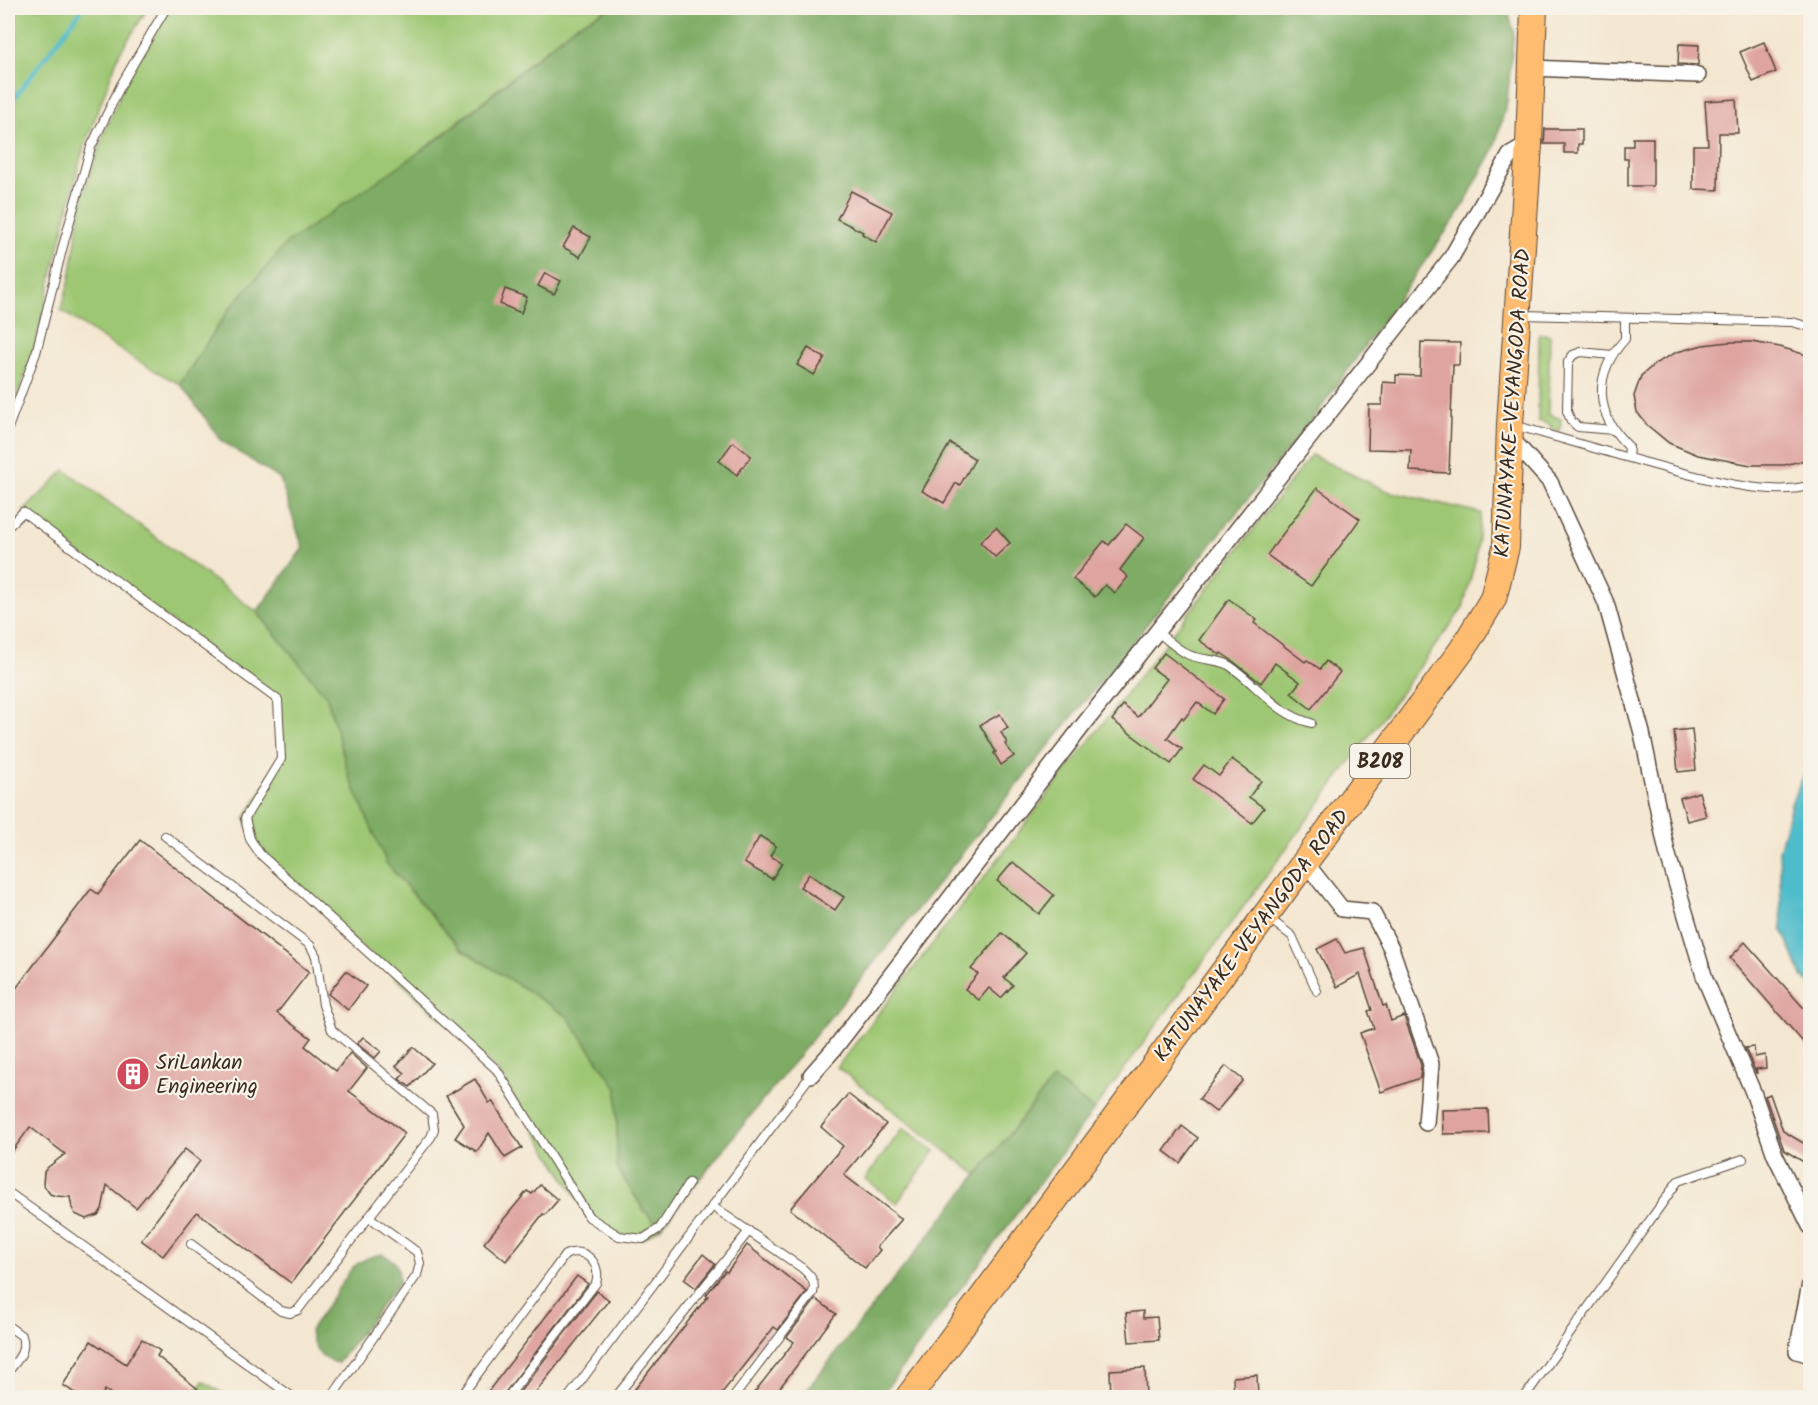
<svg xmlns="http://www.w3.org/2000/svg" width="1818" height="1405" viewBox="0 0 1818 1405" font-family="Kalam,sans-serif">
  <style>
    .green { fill: #9ec773; stroke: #6c7848; stroke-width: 1.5 }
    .forest { fill: #7eac65; stroke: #5c6b42; stroke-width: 1.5 }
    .water { fill: #50bccb; stroke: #467374; stroke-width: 1.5 }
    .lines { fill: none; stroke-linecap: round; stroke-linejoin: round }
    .stream { stroke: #50bccb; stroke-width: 4.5 }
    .building { fill: #dfa4a0 }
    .service-casing { stroke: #574639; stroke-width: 10 }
    .minor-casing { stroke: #574639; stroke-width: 18 }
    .primary-casing { stroke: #574639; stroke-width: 28 }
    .service { stroke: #fff; stroke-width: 8 }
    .minor { stroke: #fff; stroke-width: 15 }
    .primary { stroke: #fdbc70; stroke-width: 26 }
    .labels { text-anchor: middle; stroke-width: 4.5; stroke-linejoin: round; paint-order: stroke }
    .shield { fill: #f7f3e8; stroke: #73665b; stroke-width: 1.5 }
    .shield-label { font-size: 20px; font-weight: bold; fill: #3b2a1e }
    .street-label { font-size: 21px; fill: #3b2a1e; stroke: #f7f3e8 }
    .poi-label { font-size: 21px; fill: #3b2a1e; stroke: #f7f3e8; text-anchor: start }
  </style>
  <rect width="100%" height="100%" fill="#f7f3e8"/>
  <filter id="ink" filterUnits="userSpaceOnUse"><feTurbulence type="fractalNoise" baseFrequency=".0167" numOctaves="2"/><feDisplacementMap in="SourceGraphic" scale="12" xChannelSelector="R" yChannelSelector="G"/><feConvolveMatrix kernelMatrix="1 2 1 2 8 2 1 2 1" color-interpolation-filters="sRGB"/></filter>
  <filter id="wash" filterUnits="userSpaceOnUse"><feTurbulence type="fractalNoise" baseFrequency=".008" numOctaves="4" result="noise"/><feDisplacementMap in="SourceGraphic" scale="24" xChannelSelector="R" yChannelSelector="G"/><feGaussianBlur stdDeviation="1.35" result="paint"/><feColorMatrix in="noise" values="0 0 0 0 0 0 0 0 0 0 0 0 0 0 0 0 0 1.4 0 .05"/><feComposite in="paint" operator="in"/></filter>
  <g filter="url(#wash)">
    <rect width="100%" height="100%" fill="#f4e7d1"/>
    <g class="green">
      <path d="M8,8H148L119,54L81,156L34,350L8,422Z"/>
      <path d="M164,8H610L575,26L230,308L180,384C138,363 100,338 61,310L70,278L83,194L104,134L129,73Z"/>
      <path d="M1539,334L1550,335L1548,414L1561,419L1560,431L1551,429V425L1538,421Z"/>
      <path d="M1311,455L1387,491L1481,513L1475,561L1463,608L1094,1110L1053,1079L977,1175L837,1067Z"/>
      <path d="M65,470L257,612L327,697L349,776L460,948L567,1016L617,1088V1168L644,1210L660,1228L643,1239L619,1236L589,1217L497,1070L260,854L245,818L281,759L278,700L23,512Z"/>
      <path d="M903,1128L935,1151L897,1203L865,1179Z"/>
      <path d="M203,1381L228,1397L191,1398Z"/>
    </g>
    <g class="forest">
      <path d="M610,8H1507L1514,32L1507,102L1494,149L1459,213L1318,412L660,1228L644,1210L617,1168V1088L567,1016L460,948L387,864L349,776L327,697L257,612L303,548L280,479L222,441L180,384L230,308L287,243L441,137L575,26Z"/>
      <path d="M1053,1079L1094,1110L880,1397H801Z"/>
      <path d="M382,1254C397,1262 399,1265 399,1282L338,1363C322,1361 312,1346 310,1331L352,1268C361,1260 369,1256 382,1254Z"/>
    </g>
    <path class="water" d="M1810,762V864L1805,886L1810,905V984L1802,976L1782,929L1779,851L1792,801Z"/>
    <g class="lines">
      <path class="stream" d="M8,106L83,8"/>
    </g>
    <g id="blocks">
      <g class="building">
        <path d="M1764,42L1776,72L1753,82L1740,52Z"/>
        <path d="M1679,44L1699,45L1698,65L1678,64Z"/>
        <path d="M1736,99L1738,133H1719L1718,190L1693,189V145H1708L1705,101Z"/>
        <path d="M1545,129H1582V144H1578V153H1564V144H1544Z"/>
        <path d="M1633,138H1653V186H1628V159H1624V146H1633Z"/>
        <path d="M851,191L892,212L876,242L862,234L863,232L837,219Z"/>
        <path d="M574,228L591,237L580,257L563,247Z"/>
        <path d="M545,273L561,281L554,294L538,286Z"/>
        <path d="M505,289L527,297L521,313L500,304Z"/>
        <path d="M1421,342L1460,343L1459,365H1453L1449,473L1410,471L1411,450L1368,449L1369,405H1382L1383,382L1396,383V375L1420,376Z"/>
        <path d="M1729,342H1752L1780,347L1810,356V459L1784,465H1751L1698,455L1669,443L1647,425L1637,412L1634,396L1641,376L1656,363L1677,352L1703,345Z"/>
        <path d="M808,348L825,358L814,375L797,365Z"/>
        <path d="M733,442L751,456L737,475L719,461Z"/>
        <path d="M950,443L975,459L960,485L956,483L944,503L922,491Z"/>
        <path d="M1317,488L1360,519L1311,586L1267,555Z"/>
        <path d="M1126,524L1144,538L1120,570L1128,577L1115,593L1105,585L1095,597L1073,579L1104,541L1109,545Z"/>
        <path d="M996,527L1010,543L995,557L980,542Z"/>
        <path d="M1229,599L1257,620L1254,623L1305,662L1307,660L1320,669L1326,661L1340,672L1311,709L1291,693L1300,682L1275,663L1261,683L1230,659L1221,653L1220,655L1199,640Z"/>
        <path d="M1164,653L1224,699L1213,714L1197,702L1184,719L1182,717L1167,738L1182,749L1171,764L1112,720L1123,705L1138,717L1167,679L1152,668Z"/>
        <path d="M1000,714L1008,728L1001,732L1007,743L1005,744L1014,756L1001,765L994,753L996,752L980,725Z"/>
        <path d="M1692,729L1696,770L1678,772L1674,731Z"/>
        <path d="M1232,759L1261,781L1249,797L1264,808L1252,823L1193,779L1204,765L1219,776Z"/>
        <path d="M1699,792L1706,816L1687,821L1680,798Z"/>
        <path d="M760,836L776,846L770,856L782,863L772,879L744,863Z"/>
        <path d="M140,840L309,972L277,1013L311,1038L305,1046L336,1071L350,1053L367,1068L349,1091L405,1133L291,1283L197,1212L163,1256L141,1240L200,1161L185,1149L136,1208L107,1185L102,1209L98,1215L86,1219L75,1214L72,1208L70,1197L56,1196L50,1194L43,1184L44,1172L47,1168L65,1154L30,1127L8,1157V999L91,889L98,894Z"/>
        <path d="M1013,862L1054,895L1039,914L997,881Z"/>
        <path d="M809,874L844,897L835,910L800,887Z"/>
        <path d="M1002,933L1026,953L1004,978L1013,985L1001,998L989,988L979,1000L965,989L978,974L971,969Z"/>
        <path d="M1337,939L1345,953L1364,948L1383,1006L1386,1005L1391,1021L1404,1016L1421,1065L1420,1078L1381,1092L1360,1033L1374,1028L1368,1011L1372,1010L1360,974L1337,987L1317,949Z"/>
        <path d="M1745,942L1810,1015V1050L1730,958Z"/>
        <path d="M346,971L366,986L348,1010L328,994Z"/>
        <path d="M363,1037L381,1051L375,1058L357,1044Z"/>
        <path d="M413,1047L432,1063L410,1087L399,1079L405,1073L396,1066Z"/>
        <path d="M1754,1047L1755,1057L1765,1055L1766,1068L1756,1069L1757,1073H1756L1745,1048Z"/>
        <path d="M1226,1066L1243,1080L1216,1112L1199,1099Z"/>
        <path d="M475,1079L489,1103L492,1101L522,1148L505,1158L489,1133L477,1152L455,1138L464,1125L446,1096Z"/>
        <path d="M848,1094L886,1124L844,1175L902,1219L877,1247L880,1250L865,1268L790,1209L843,1146L821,1127Z"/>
        <path d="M1770,1094L1783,1131L1810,1147V1166L1784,1150L1765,1096Z"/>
        <path d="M1488,1109L1489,1133L1443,1134L1442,1110Z"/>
        <path d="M1182,1126L1198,1138L1180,1163L1164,1151Z"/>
        <path d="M540,1185L558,1200L545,1215L543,1214L506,1261L484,1243L527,1191L532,1194Z"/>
        <path d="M747,1245L807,1292L778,1330L774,1327L718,1398H628L708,1296L706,1295L725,1271L727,1272Z"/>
        <path d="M703,1254L715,1264L696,1288L684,1279Z"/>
        <path d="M577,1276L588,1284L501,1398H483Z"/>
        <path d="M597,1291L609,1300L531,1398H515Z"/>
        <path d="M816,1299L836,1314L772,1398H750L794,1342L787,1337Z"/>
        <path d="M1143,1311V1318L1157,1317L1159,1340L1129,1342L1126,1313Z"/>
        <path d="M142,1339L160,1351L157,1356L198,1389L191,1398H117L105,1390L100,1398H82L63,1385L91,1341L126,1364Z"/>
        <path d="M1145,1368L1146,1398H1111L1110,1370Z"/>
        <path d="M1257,1375L1258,1398H1234L1233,1377Z"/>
      </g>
    </g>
  </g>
  <g filter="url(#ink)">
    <use href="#blocks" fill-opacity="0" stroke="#574639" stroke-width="1.5"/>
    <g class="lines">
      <defs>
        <g id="service">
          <path d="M1522,315L1792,322L1810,327"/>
          <path d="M1625,318V339C1593,374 1594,414 1629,447L1628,457"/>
          <path d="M1612,355L1581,352L1573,355L1568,362L1567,411L1571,421L1578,427L1613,430"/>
          <path d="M1514,425C1551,436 1588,446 1625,457C1671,469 1767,501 1810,485"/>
          <path d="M8,428L36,353L64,242L91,147L121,85L166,8"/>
          <path d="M8,527L23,512L278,700L281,759L245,818L250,839L260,854L497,1070L589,1217L619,1236L643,1239L660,1228L689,1183"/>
          <path d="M1157,632C1167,639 1178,650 1189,655C1201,660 1215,659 1227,664C1258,684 1274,713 1311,723"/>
          <path d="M165,836L310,945L316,956L323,1005L332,1030L432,1114L434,1129L431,1137L369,1217"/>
          <path d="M1267,917L1292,936L1317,991"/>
          <path d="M8,1192L294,1398"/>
          <path d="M712,1206L802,1268C811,1276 816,1281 813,1293L733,1398"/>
          <path d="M191,1244L281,1311L290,1313L298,1310L369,1217L417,1252L420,1263L417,1275L331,1398"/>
          <path d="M8,1326L22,1336C27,1352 17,1360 8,1372"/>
          <path d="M460,1398L565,1255C584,1246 602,1263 596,1283L507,1398"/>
          <path d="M568,1398L811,1075"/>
          <path d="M615,1398L749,1231"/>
          <path d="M1524,1398L1678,1181L1743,1159"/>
        </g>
        <g id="minor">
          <path d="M1532,68L1698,75"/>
          <path d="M1510,437L1550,482L1606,603L1642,733L1667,852L1705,979L1753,1092L1775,1155L1810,1226"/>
          <path d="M1305,862L1342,909L1372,912L1391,948L1431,1064L1426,1123"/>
          <path d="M811,1075L834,1049L1081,728L1451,258L1510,155L1529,144"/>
          <path d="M1810,1284L1797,1351L1810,1355"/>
        </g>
        <path id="primary" d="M908,1398L1462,650L1493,599L1506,547L1510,424L1529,144L1534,8"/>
      </defs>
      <use href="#service" class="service-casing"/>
      <use href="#minor" class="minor-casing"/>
      <use href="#primary" class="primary-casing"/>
      <use href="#service" class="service"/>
      <use href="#minor" class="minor"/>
      <use href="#primary" class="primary"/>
    </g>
  </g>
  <defs>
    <symbol id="building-disc" viewBox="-11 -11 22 22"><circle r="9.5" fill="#d1495b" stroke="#f7f3e8"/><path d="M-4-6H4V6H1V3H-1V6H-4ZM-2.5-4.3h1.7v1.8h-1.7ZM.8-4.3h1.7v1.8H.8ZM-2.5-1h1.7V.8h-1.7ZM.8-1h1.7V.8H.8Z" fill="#fff"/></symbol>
  </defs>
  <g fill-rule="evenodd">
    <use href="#building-disc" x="114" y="1055" width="38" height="38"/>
  </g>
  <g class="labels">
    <rect class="shield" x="1350" y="744" width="60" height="34" rx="4.5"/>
    <g class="shield-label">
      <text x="1380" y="768">B208</text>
    </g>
    <g class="street-label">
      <text transform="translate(1512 403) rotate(-86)" y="7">KATUNAYAKE-VEYANGODA ROAD</text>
      <text transform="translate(1251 935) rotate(-53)" y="7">KATUNAYAKE-VEYANGODA ROAD</text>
    </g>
    <g class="poi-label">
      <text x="156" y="1069">SriLankan<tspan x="156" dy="24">Engineering</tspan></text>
    </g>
  </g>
  <rect width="1818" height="1405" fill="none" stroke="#f7f3e8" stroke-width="30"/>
</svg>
